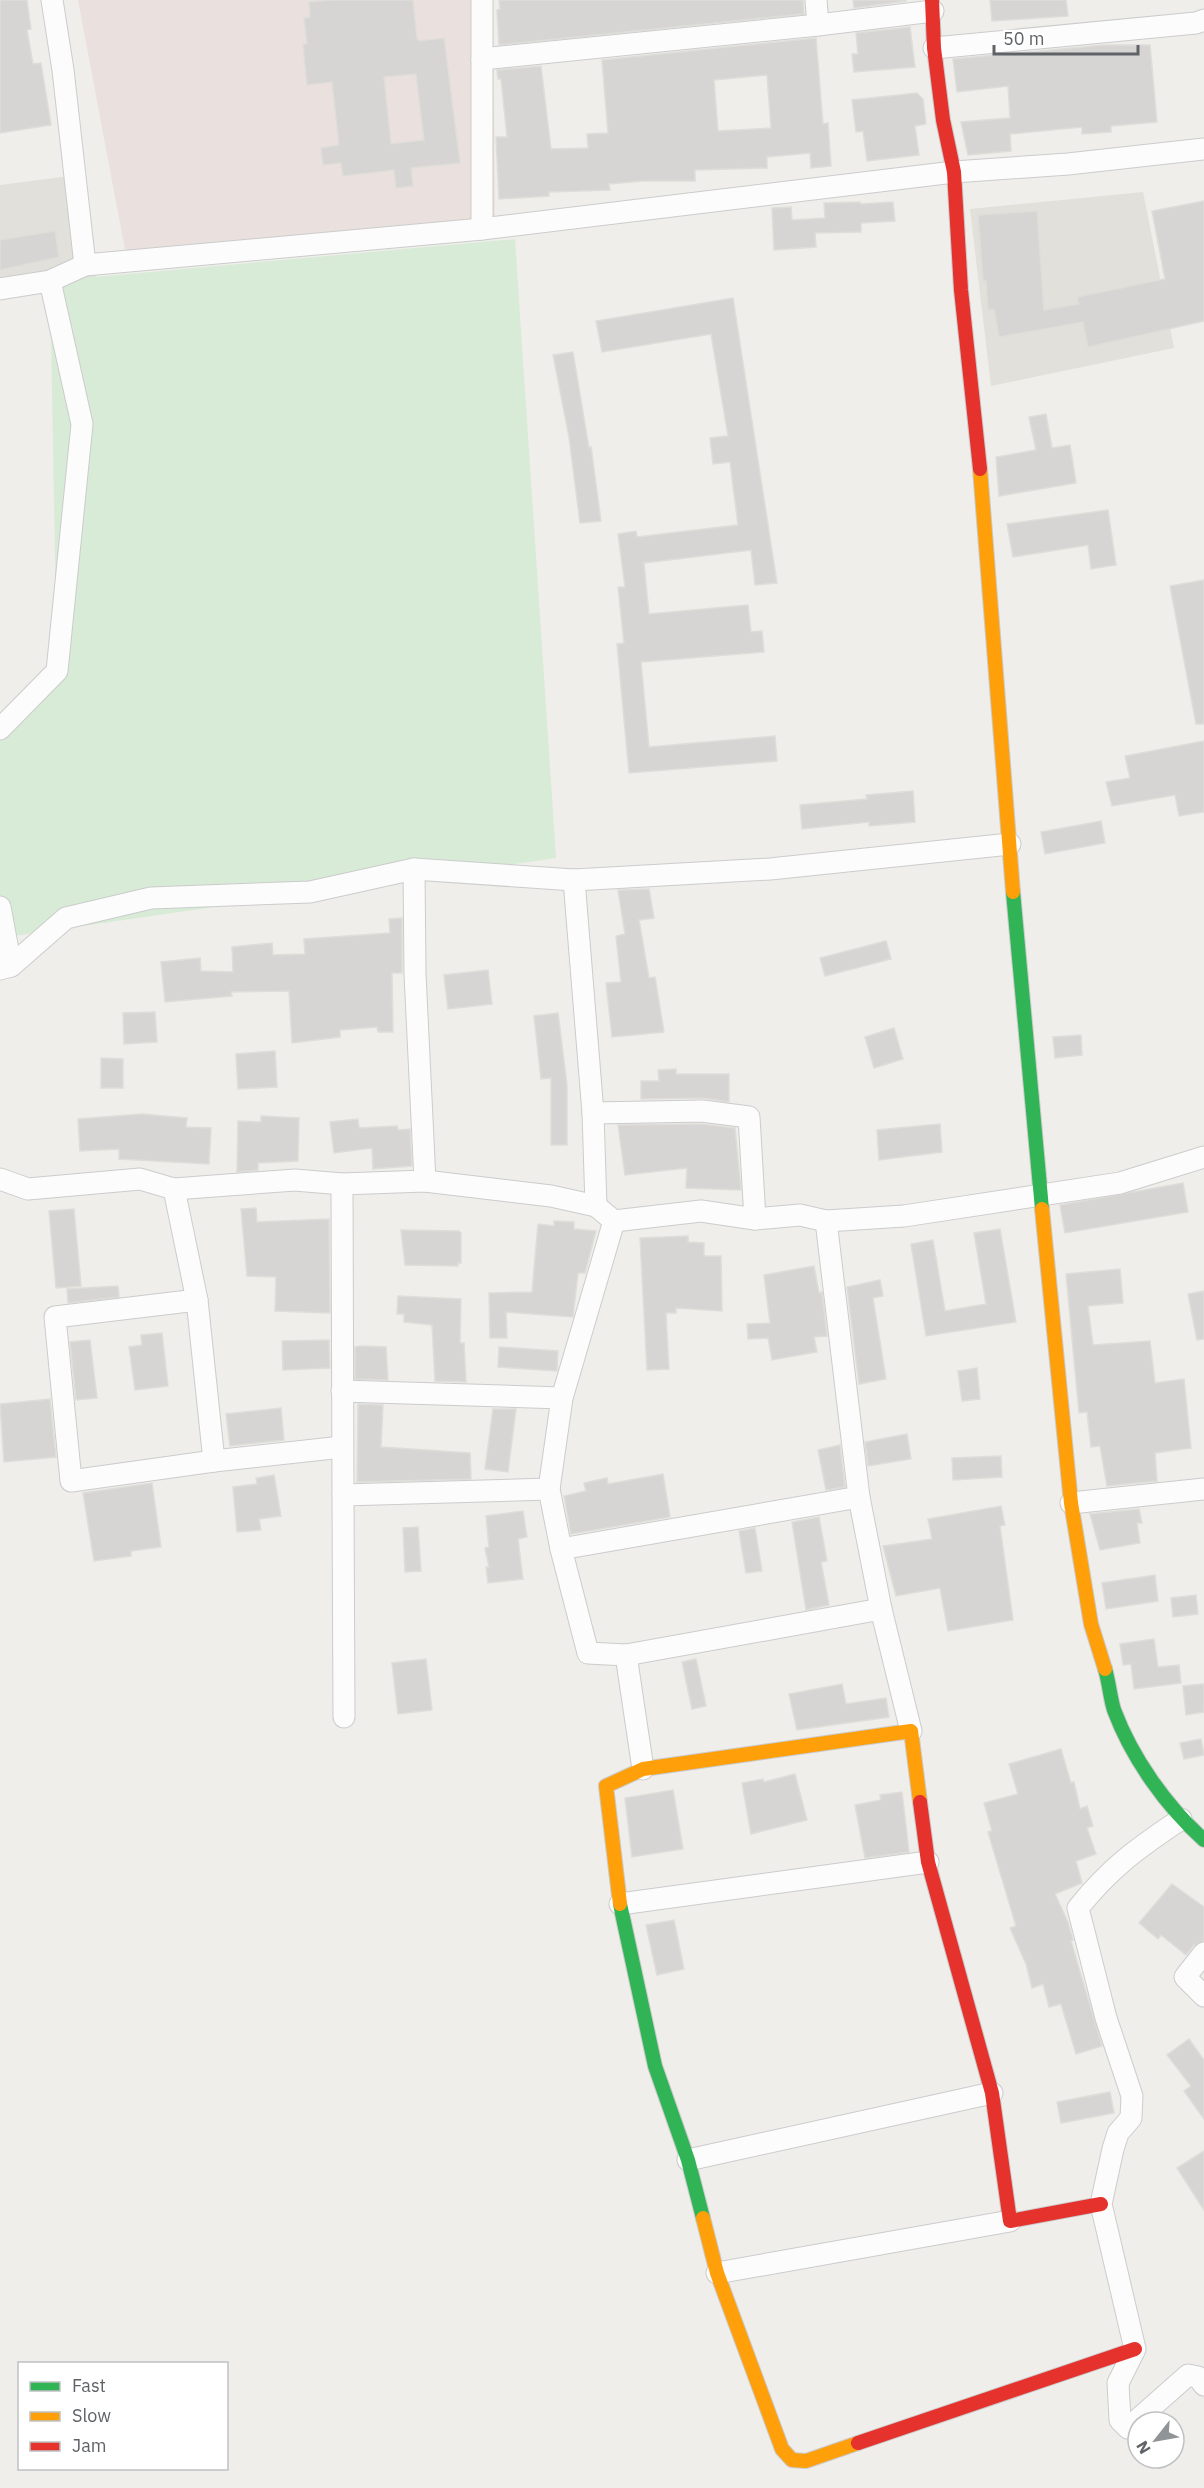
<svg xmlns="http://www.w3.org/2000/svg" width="1204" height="2488" viewBox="0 0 1204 2488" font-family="'IBM Plex Sans',sans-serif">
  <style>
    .education { fill: #e2e0da }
    .medical { fill: #eae0de }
    .green { fill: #d8ebd6 }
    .building { fill: #d6d5d3; stroke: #deddd9; stroke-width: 1.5; fill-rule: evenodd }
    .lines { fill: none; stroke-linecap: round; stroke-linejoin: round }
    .street-casing { stroke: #cbcccc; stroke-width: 23 }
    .fast-casing { stroke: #cacacb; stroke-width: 16 }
    .slow-casing { stroke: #cacacb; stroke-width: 16 }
    .jam-casing { stroke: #cacacb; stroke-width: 16 }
    .street { stroke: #fdfcfc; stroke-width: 21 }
    .fast { stroke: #30b455; stroke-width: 14 }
    .slow { stroke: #ff9f0a; stroke-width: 14 }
    .jam { stroke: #e5322d; stroke-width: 14 }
  </style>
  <rect width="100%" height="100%" fill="#efeeea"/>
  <g class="education">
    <path d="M77,175L96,278L0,292V185Z"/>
    <path d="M1143,192L1174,348L991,386L970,209Z"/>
  </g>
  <path class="medical" d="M78,0H493L495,226L129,271Z"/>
  <path class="green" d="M515,239L556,858L6,937L0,907V729L57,671L50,281Z"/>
  <g class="building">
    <path d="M0,0H27L31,29L27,30L33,64L41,63L51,125L0,133Z"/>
    <path d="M332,0H413L417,39L419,41L444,38L460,163L411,168L413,186L396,188L394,170L343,176L341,163L323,165L321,148L339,145L332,82L307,85L303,44H307L304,18L310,17L309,2ZM416,74L424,140L391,144L384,77Z"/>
    <path d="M499,0H803L804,14L499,45L497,10L500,9Z"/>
    <path d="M853,0H906V1L854,8Z"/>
    <path d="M990,0H1066L1068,16L992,21Z"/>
    <path d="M910,27L915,67L854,72L852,54H858L856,33Z"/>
    <path d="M816,38L823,124L828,123L831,166L811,168L810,153L767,157V168L695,170V181H642L609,184L610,190L549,192V196L499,199L496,137H507L501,79H498L497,70L541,66L551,149L588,148L587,134L608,133L602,60ZM767,75L771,128L718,131L714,80Z"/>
    <path d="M1104,45H1150L1157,122L1111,126V132L1082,134V127L1010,134L1011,151L968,155L961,122L1010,118L1008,86L957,92L953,59Z"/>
    <path d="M917,93L923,99L926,124L915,126L919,155L867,161L863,131L856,132L852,100Z"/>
    <path d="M1204,201V321L1088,347L1083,322L999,337L994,309L988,310L986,281H983L978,215L1037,211L1044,310L1079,304L1077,297L1165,279L1152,211Z"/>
    <path d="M860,202V204L893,202L895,221L861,223V232L815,233L816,247L774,250L772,208L791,207L792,220L825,218L824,203Z"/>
    <path d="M55,231L59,257L0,270V240Z"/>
    <path d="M733,298L777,583L755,585L751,550L644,563L649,614L748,605L751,632L762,631L764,652L641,662L649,747L775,736L777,761L629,773L617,644L624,643L618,587H625L618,534L636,531L637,537L738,525L730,462L713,464L710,438L728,436L711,334L602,352L596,321Z"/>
    <path d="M573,352L589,448L591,447L601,521L580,523L569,437L553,355Z"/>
    <path d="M1046,414L1052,448L1070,445L1076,483L999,496L996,457L1036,450L1029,417Z"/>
    <path d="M1108,510L1116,565L1091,569L1088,545L1013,557L1007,524Z"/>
    <path d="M1204,580V724H1196L1170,586Z"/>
    <path d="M1204,741V812L1179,816L1175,795L1112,806L1106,782L1130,778L1125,756Z"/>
    <path d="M913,791L915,822L869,826V822L802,829L800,805L867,799L866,795Z"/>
    <path d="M1101,821L1105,843L1045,854L1041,832Z"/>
    <path d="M649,889L654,918L639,920L649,978L655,977L664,1032L612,1037L606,983L621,982L616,936L625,934L618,890Z"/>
    <path d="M402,918V973H392L393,1032H378L377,1027L340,1030V1037L292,1043L289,991L231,992L232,996L165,1002L161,962L200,958L201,971L233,972L232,947L272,943L273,955L305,954L304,939L390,933L389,919Z"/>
    <path d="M886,941L891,959L825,976L820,958Z"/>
    <path d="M488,970L492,1004L448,1009L444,975Z"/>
    <path d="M155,1012L157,1042L124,1044L123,1013Z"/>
    <path d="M558,1013L567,1085V1145H551V1078L541,1079L534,1016Z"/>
    <path d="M894,1028L903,1059L874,1068L865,1037Z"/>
    <path d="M1081,1035L1082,1055L1055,1058L1053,1037Z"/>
    <path d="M275,1051L277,1087L238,1089L236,1054Z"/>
    <path d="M101,1058L123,1059V1088H101Z"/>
    <path d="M676,1069V1074H729V1102L702,1098L641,1099V1081H659L658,1070Z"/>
    <path d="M142,1114L187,1118L186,1127L211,1128L209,1164L119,1159V1149L80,1151L78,1119Z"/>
    <path d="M261,1116L299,1118L298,1161L258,1163V1170L237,1172L238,1121L261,1122Z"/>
    <path d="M358,1119L359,1128L397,1126L398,1130L410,1129L412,1166L373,1169L372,1148L334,1153L330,1122Z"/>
    <path d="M701,1124L735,1128L741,1190L686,1188L687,1168L625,1175L618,1125Z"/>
    <path d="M940,1124L942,1152L879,1160L877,1130Z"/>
    <path d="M1183,1183L1188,1212L1065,1233L1060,1205Z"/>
    <path d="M256,1208L257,1222L329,1219L330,1313L275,1311L276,1277L247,1276L241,1209Z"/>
    <path d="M74,1209L81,1286L56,1288L49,1211Z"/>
    <path d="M554,1221L574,1222V1229L596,1231L585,1273H578L573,1317L506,1312L507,1338H490L489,1293L532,1292L538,1224L554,1226Z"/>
    <path d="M1000,1229L1016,1322L926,1336L911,1244L933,1240L945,1311L986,1304L974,1233Z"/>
    <path d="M401,1230L459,1231L461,1233V1263H458V1266L405,1265Z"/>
    <path d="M688,1236V1242L704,1243V1256H721L722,1311L676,1308V1313H666L669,1369L647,1370L640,1238Z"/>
    <path d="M814,1266L819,1293L822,1292L827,1336L814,1337L817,1352L772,1360L768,1338L748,1339L747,1324L770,1323L764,1275Z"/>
    <path d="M1120,1269L1123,1303L1088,1306L1093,1345L1150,1341L1155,1383L1184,1379L1191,1448L1155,1453L1157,1481L1107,1486L1100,1446L1091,1447L1087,1412L1079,1413L1066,1274Z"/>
    <path d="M880,1280L883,1296L873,1298L886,1379L859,1384L847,1287Z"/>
    <path d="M118,1286L119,1297L68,1303L67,1289Z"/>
    <path d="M1204,1291V1339L1197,1340L1188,1294Z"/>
    <path d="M398,1296L461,1299L460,1343H464L466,1382L435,1381L432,1325L404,1322V1314H397Z"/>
    <path d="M162,1333L168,1386L135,1390L129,1347L142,1345L141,1335Z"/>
    <path d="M90,1340L97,1398L76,1400L70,1342Z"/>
    <path d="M329,1340L330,1368L283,1370L282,1341Z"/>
    <path d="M361,1346L386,1347L388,1380L355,1379V1347Z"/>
    <path d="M499,1347L558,1351L557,1371L498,1367Z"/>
    <path d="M977,1368L980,1399L962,1401L958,1371Z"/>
    <path d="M50,1399L56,1457L4,1462L0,1404Z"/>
    <path d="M358,1404L383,1405L381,1447L470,1453L471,1479L357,1482Z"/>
    <path d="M281,1408L284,1440L230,1446L226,1414Z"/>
    <path d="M493,1409H516L508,1472L485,1469Z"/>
    <path d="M907,1434L911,1459L868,1466L865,1442Z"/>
    <path d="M840,1445L845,1487L826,1490L818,1450Z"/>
    <path d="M1001,1456L1002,1477L953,1480L952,1458Z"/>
    <path d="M663,1474L670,1517L571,1534L564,1496L586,1491L584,1483L607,1478L608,1484Z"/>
    <path d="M274,1475L281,1516L259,1519L261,1530L237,1532L233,1487L257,1484L256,1478Z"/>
    <path d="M152,1483L161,1547L131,1551V1556L94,1561L83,1493Z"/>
    <path d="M1001,1506L1005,1525L1000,1526L1013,1620L948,1631L940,1588L896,1596L883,1546L932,1539L928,1519Z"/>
    <path d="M1139,1509L1142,1523H1137L1140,1543L1100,1550L1090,1514Z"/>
    <path d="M523,1511L527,1537L518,1539L523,1579L488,1583L486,1567H489L485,1548L489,1547L486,1516Z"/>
    <path d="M819,1517L827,1561L821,1562L829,1605L806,1610L792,1522Z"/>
    <path d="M418,1527L421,1571L405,1572L403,1528Z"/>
    <path d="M755,1528L762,1571L746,1573L739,1531Z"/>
    <path d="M1155,1575L1158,1601L1106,1609L1102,1583Z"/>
    <path d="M1196,1595L1198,1614L1173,1617L1171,1598Z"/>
    <path d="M1154,1639L1158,1667L1179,1665L1181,1683L1134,1689L1131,1664L1123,1665L1120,1644Z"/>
    <path d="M426,1659L432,1710L398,1714L392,1663Z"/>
    <path d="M696,1659L706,1706L692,1709L682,1662Z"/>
    <path d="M842,1684L846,1704L886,1698L889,1717L797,1730L789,1694Z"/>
    <path d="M1204,1684V1712L1186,1715L1183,1686Z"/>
    <path d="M1201,1739L1204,1755L1184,1759L1180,1743Z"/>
    <path d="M1061,1749L1071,1783L1074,1782L1080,1809L1087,1806L1093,1826L1087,1828L1096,1854L1076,1861L1082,1883L1055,1894L1068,1922L1073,1940L1071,1941L1102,2046L1076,2054L1061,2004L1049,2007L1043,1984L1032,1988L1026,1964L1010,1928L1016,1926L988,1832L992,1831L984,1803L1018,1794L1009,1764Z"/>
    <path d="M795,1774L807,1820L751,1834L742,1783L763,1779L764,1782Z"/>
    <path d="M673,1790L683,1849L632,1857L625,1798Z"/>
    <path d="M902,1792L909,1852L865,1858L855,1805L881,1800L880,1795Z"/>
    <path d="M1172,1884L1204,1907V1941L1194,1945L1186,1955L1161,1935L1158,1939L1139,1923Z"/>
    <path d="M674,1920L684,1969L657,1975L646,1925Z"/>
    <path d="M1189,2039L1204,2060V2119L1184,2091L1191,2086L1167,2055Z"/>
    <path d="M1110,2092L1114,2113L1061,2123L1057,2102Z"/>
    <path d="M1204,2151V2210L1177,2168Z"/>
  </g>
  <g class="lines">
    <defs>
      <g id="street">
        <path d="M52,0L63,70L85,265L482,229"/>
        <path d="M482,0V229L954,172L1068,164L1204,149"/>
        <path d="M816,0L818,25"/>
        <path d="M934,48L1196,23L1204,20"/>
        <path d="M482,59L818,25L933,11"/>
        <path d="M0,289L50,281L85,265"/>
        <path d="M0,729L57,671L82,424L50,281"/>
        <path d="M414,869L415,974L425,1181"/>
        <path d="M0,907L11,966"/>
        <path d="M0,969L11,966L66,918L151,898L310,892L414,869L574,880"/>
        <path d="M593,1113L702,1111L749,1117L755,1219"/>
        <path d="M0,1179L28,1189L140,1179L174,1189L295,1180L342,1184L425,1181L551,1196L596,1206L614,1221L701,1211L755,1219L800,1215L826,1221L904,1216L1120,1183L1204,1157"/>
        <path d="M342,1184L343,1495L549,1489"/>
        <path d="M174,1189L197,1300L214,1461L342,1447"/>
        <path d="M596,1206L593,1113L574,880L770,869L1010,844"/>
        <path d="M826,1221L859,1497"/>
        <path d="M197,1300L55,1317L71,1481L214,1461"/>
        <path d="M342,1391L562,1398"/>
        <path d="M343,1495L344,1717"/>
        <path d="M1071,1503L1204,1489"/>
        <path d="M561,1549L549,1489L562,1398L614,1221"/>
        <path d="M626,1655L588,1653L561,1549L859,1497L881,1609"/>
        <path d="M643,1769L626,1655L881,1609L911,1731"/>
        <path d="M1181,1819C1138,1848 1112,1866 1078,1908L1106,2018L1132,2096L1131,2118L1118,2133L1113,2149L1101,2204L1135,2349L1118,2383L1120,2420L1128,2428L1188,2375L1198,2377L1204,2385"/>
        <path d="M620,1904L928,1862"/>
        <path d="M1204,1953L1185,1977L1204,1996"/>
        <path d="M688,2160L992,2093"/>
        <path d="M717,2273L1010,2221"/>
      </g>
      <g id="fast">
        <path d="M1013,892L1042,1209"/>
        <path d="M1105,1669C1109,1682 1110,1697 1114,1710C1132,1758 1166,1806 1204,1840"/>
        <path d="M620,1904L655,2066L688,2160L703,2218"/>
      </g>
      <g id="slow">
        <path d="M980,469L1013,892"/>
        <path d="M1042,1209L1071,1503L1091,1624L1105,1669"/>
        <path d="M620,1904L606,1786L643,1769L911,1731L920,1802"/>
        <path d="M703,2218L717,2273L782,2449L792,2460L806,2461L858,2443"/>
      </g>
      <g id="jam">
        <path d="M932,0L934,48L943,120L954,172L961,290L980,469"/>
        <path d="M920,1802L928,1862L992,2093L1010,2221L1101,2204"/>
        <path d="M858,2443L1135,2349"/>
      </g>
    </defs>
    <use href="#street" class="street-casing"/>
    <use href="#fast" class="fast-casing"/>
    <use href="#slow" class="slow-casing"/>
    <use href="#jam" class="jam-casing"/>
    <use href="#street" class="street"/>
    <use href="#fast" class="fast"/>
    <use href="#slow" class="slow"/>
    <use href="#jam" class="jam"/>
  </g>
  <rect x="18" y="2362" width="210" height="108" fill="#ffffff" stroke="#bfc1c3" stroke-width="1.5"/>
  <rect x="30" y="2382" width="30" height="9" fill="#30b455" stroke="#bfc1c3" stroke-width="1.5"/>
  <text x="72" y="2392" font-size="18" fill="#5f6368">Fast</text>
  <rect x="30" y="2412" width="30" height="9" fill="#ff9f0a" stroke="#bfc1c3" stroke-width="1.5"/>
  <text x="72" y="2422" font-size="18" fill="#5f6368">Slow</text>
  <rect x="30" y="2442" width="30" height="9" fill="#e5322d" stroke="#bfc1c3" stroke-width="1.5"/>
  <text x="72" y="2452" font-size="18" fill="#5f6368">Jam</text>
  <g transform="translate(1156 2440) rotate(239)"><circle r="28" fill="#ffffff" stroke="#bfc1c3" stroke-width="1.5"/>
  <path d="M0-4.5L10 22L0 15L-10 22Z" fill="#919496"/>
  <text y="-9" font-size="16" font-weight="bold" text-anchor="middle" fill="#5f6368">N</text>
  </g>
  <path d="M994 45v9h144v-9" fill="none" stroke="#5f6368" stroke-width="3"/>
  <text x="1003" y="45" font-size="18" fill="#5f6368" stroke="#ffffff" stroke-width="4.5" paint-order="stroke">50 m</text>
</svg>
